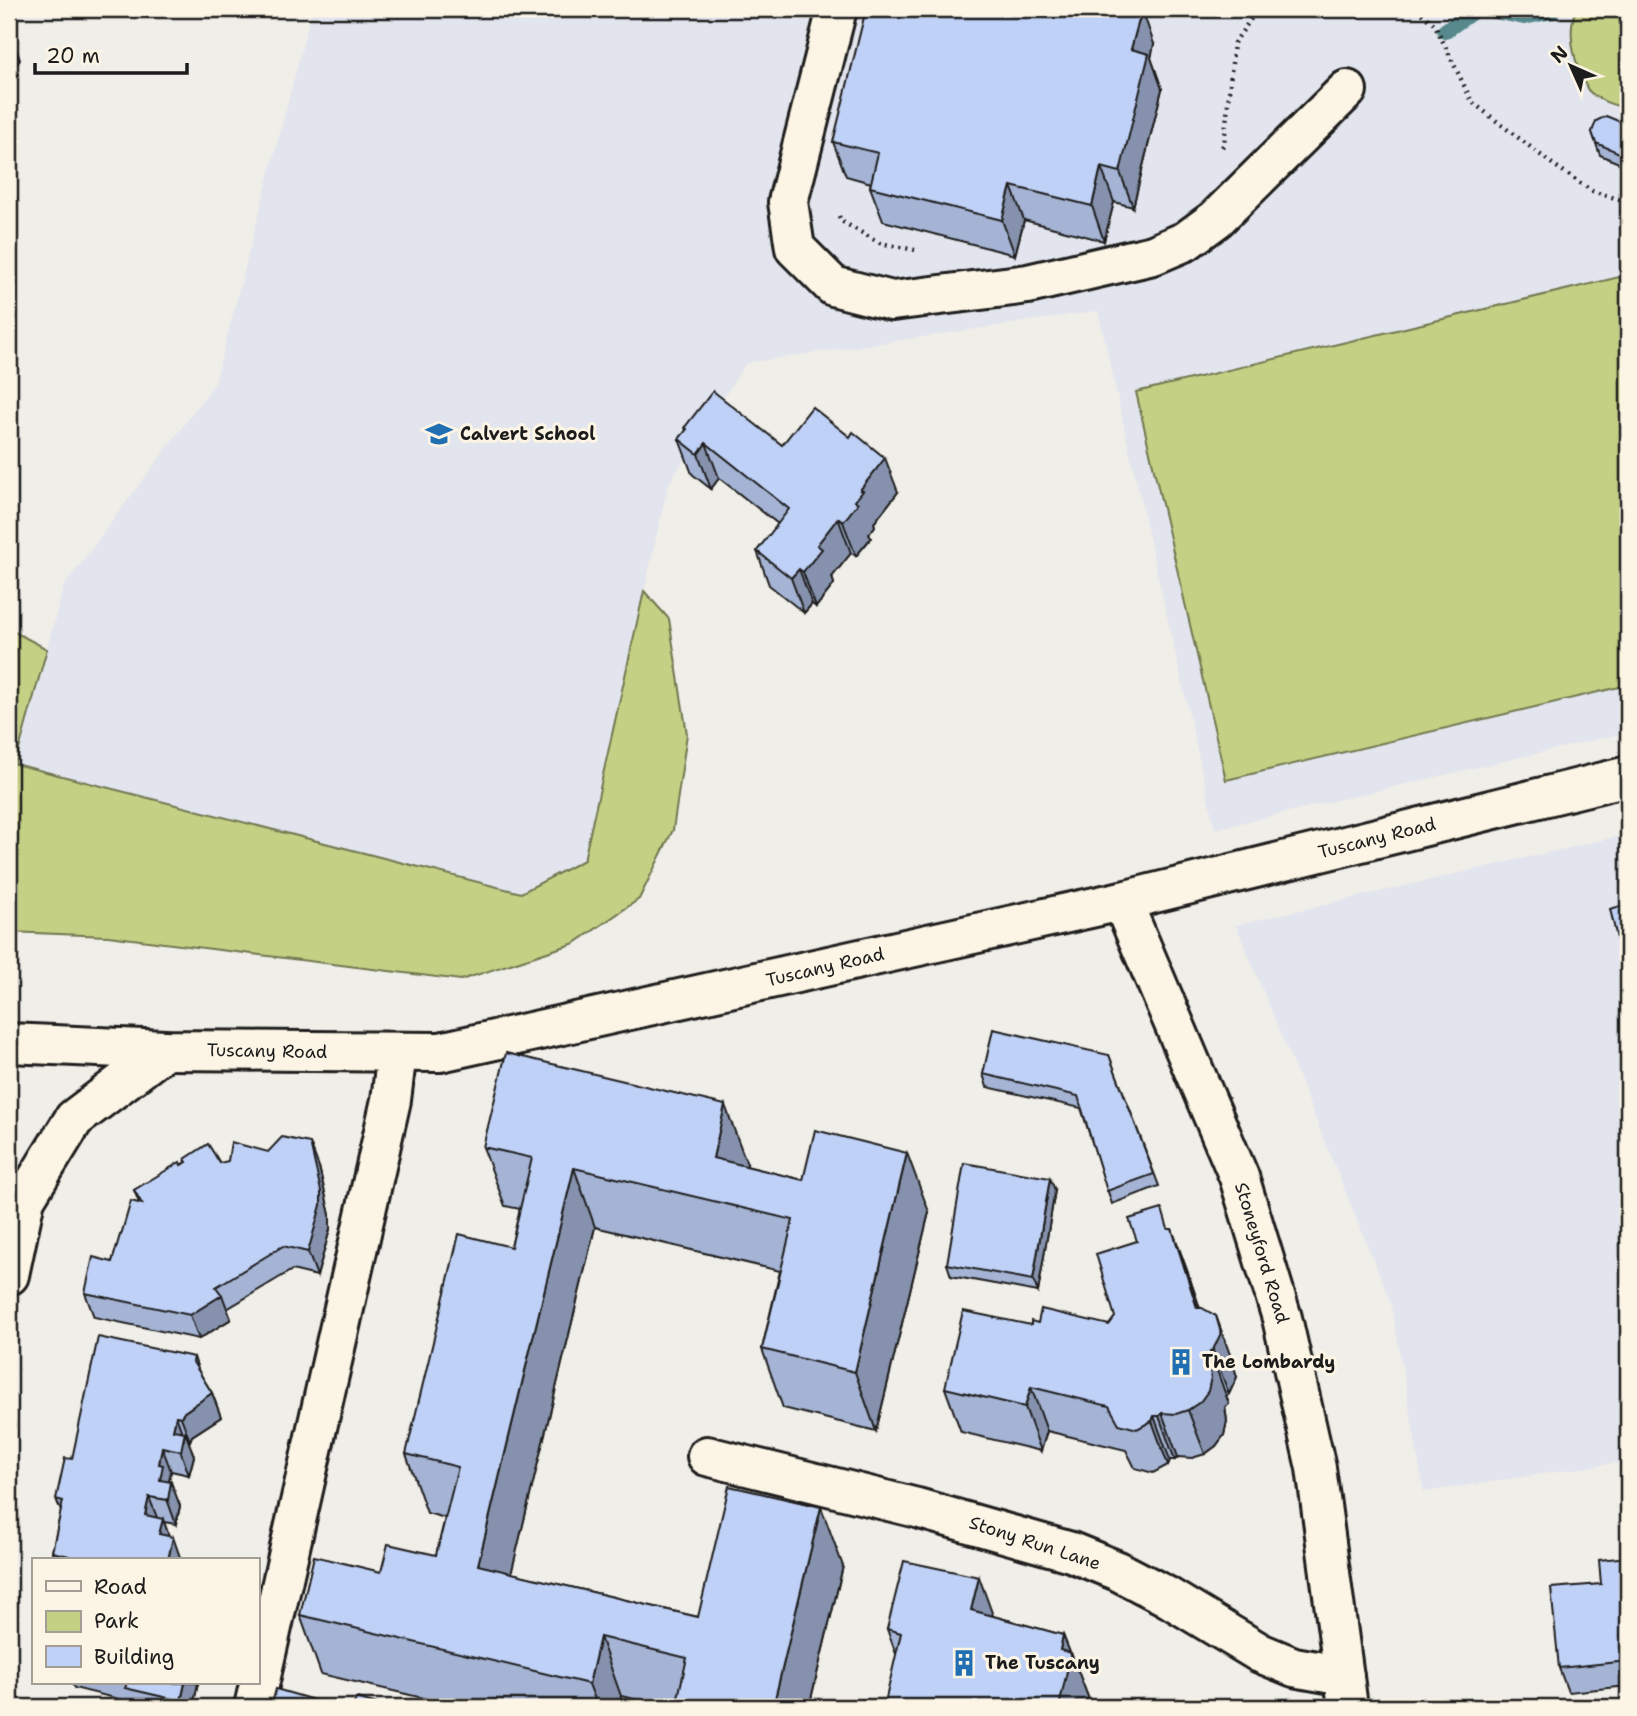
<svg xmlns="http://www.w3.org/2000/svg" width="1637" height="1716" viewBox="0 0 1637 1716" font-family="'Shantell Sans',sans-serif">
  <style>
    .built { fill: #e2e5ed }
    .green { fill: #c4d184; stroke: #707650; stroke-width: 2 }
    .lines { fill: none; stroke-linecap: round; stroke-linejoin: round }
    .stream { stroke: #57888c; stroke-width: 16 }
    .minor-casing { stroke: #1c1c1c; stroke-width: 44 }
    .path { stroke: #1c1c1c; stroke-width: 4.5; stroke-dasharray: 2 5; stroke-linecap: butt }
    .minor { stroke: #fcf5e5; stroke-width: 38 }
    .wall { fill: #a5b4d4; stroke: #1c1c1c; stroke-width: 2 }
    .shaded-wall { fill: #8692ad; stroke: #1c1c1c; stroke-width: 2 }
    .building { fill: #c0d1f7; stroke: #1c1c1c; stroke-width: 2 }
    .labels { text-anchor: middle; stroke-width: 6; stroke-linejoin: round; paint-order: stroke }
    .poi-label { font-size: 18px; font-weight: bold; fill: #1c1c1c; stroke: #fcf5e5; text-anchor: start }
    .street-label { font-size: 18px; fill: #1c1c1c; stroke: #fcf5e5 }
  </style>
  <rect width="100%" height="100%" fill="#f0eee9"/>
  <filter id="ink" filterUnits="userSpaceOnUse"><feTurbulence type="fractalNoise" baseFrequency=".0143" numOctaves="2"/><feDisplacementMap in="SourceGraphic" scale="14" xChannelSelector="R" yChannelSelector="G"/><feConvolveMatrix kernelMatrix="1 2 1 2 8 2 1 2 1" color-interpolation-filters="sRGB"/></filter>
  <g filter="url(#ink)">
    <g class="built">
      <path d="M312,9H1628V732L1215,829L1098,311L746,363L668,485L584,860L521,893L15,764L64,586L215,383Z"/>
      <path d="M1628,834V1461L1424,1492L1391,1303L1236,925Z"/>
    </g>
    <g class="green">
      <path d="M1576,9H1628V109C1614,105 1598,101 1588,90C1586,87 1585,83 1583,80C1574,59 1567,31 1576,9Z"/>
      <path d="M1628,275V685L1226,780L1136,392Z"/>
      <path d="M644,591L669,619L687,734L673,830L639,899L575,943L461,980L108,936L9,932V629L47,649L15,764L521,893L584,860Z"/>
    </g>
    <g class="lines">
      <g class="stream">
        <path d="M1486,9L1524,17L1552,11L1553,9"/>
        <path d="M1445,31L1476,9"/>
      </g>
      <defs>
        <g id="minor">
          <path d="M837,9L788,202L795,248L833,286L892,301L1028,284L1153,255L1186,241L1216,219L1347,90"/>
          <path d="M1122,901L1239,1177L1282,1318L1316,1468L1348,1707"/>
          <path d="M9,1043L165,1050L440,1052L1122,901L1628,776"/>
          <path d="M9,1275L25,1199L74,1119L165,1050"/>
          <path d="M707,1456L917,1508L1071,1552L1118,1571L1166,1596L1260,1653L1294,1667L1344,1676"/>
          <path d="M254,1707L391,1100L397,1052"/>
        </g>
      </defs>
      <use href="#minor" class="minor-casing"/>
      <g class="path">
        <path d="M1416,9L1435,25L1472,102L1551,163L1592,191L1628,202"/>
        <path d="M1222,147L1224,144L1234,43L1253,16L1262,9"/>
        <path d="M839,216L841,221L880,243L915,250"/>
      </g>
      <use href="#minor" class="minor"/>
    </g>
    <g class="wall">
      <path d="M1154,44L1151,58L1162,89L1133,207L1114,202L1104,241L1024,220L1015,255L883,221L870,187L871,183L846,176L833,142Z"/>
      <path d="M1628,125V167L1600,155L1592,132Z"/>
      <path d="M685,427L782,445L898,492L874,523L875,526L869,534L871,538L856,556L851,553L832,577L834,584L816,607L812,604L804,613L769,585L757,551L778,524L719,478L711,489L692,474L679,439L686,431Z"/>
      <path d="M1628,904V973L1620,951Z"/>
      <path d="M1109,1055L1159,1186L1112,1204L1081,1108L987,1087L983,1074Z"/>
      <path d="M483,1147L747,1164L746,1166L929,1212L876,1431L783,1408L762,1349L780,1271L595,1227L511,1573L698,1617L843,1566L809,1707H668L621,1696L619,1707H461L321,1674L300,1615L381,1572L436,1555L445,1518L427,1513L406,1454L511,1247L520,1209L505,1206Z"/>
      <path d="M185,1159L220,1163L319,1167L330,1215V1229L317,1276L292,1270L227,1309L231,1319L199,1339L94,1317L85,1293L112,1262L121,1235L139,1203L134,1190L186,1162Z"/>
      <path d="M1055,1190L1038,1292L951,1276L947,1264Z"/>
      <path d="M1169,1229H1172L1188,1273L1200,1308L1216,1316L1237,1377L1229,1394L1226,1396L1229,1404L1225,1407L1227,1421L1224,1435L1216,1446L1205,1454L1192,1458L1178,1457L1175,1460H1170L1168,1465L1153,1473L1135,1468L1126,1450L1047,1431L1041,1451L961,1432L945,1388L1031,1325L1038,1323L1109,1325L1115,1317L1137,1241Z"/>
      <path d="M194,1357L199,1372L212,1393L221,1417L192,1436L190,1441H188L194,1456L189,1475L171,1471L169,1480L180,1506L176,1524L164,1522L169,1536L181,1560H55L52,1552L61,1511L56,1499L72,1459Z"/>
      <path d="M1628,1557V1686L1568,1692L1559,1668L1601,1584Z"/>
      <path d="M993,1616L1063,1635L1070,1653H1071L1088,1697L896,1654L887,1629Z"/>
      <path d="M72,1683H198L193,1707H132L131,1702L74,1688Z"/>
    </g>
    <g class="shaded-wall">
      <path d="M1142,9L1154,44L1151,58L1162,89L1133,207L1120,172L1131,49Z"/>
      <path d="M12,37L20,60L9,73V39Z"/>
      <path d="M1101,167L1114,202L1104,241L1092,206Z"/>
      <path d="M1011,186L1024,220L1015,255L1002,220Z"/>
      <path d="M706,443L719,478L711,489L698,454Z"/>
      <path d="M885,458L898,492L874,523L875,526L869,534L871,538L856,556L843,522L860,490Z"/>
      <path d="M838,518L851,553L832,577L834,584L816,607L803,572L817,545Z"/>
      <path d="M799,569L812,604L804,613L791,578Z"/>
      <path d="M725,1105L747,1164L737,1207L713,1158Z"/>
      <path d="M310,1143L319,1167L330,1215V1229L317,1276L308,1252Z"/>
      <path d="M907,1153L929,1212L876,1431L855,1372Z"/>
      <path d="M574,1168L595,1227L499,1624L478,1565Z"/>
      <path d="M1050,1178L1055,1190L1038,1292L1033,1280Z"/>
      <path d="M1172,1229L1188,1273L1213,1350L1216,1316L1232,1360L1237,1377L1229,1394L1197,1308Z"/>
      <path d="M222,1295L231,1319L199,1339L190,1315Z"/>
      <path d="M1210,1351L1229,1404L1225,1407L1227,1421L1224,1435L1216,1446L1205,1454L1188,1410L1209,1363Z"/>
      <path d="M1031,1387L1047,1431L1041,1451L1025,1407Z"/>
      <path d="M212,1393L221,1417L192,1436L190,1441L181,1417L183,1413Z"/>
      <path d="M1162,1413L1178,1457L1175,1460L1159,1416Z"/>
      <path d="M176,1416L184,1438L185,1432L194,1456L189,1475L173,1430Z"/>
      <path d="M1154,1416L1170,1460L1168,1465L1152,1421Z"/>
      <path d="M162,1447L171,1471L169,1480L170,1485L171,1482L180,1506L176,1524L160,1480L159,1464Z"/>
      <path d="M149,1497L158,1520L145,1515Z"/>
      <path d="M821,1507L843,1566L809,1707H773Z"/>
      <path d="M163,1519L171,1542L159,1534Z"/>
      <path d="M173,1537L181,1560H168Z"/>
      <path d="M979,1577L995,1621L971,1610Z"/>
      <path d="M1063,1635L1071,1655V1653L1088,1697L1085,1707H1059L1060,1650Z"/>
      <path d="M600,1637L621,1696L619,1707H598L589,1684Z"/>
      <path d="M185,1683H198L193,1707H183L181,1701Z"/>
    </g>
    <g class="building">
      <path d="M866,9H1142L1131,49L1149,54L1120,172L1101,167L1092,206L1011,186L1002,220L870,187L878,153L833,142Z"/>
      <path d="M1606,116L1628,125V153L1624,155L1596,143L1592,132L1596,121Z"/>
      <path d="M713,391L782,445L812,407L850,437L853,432L885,458L860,490L863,491L855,501L858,503L843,522L838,518L817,545L822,549L803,572L799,569L791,578L757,551L789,509L706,443L698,454L679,439L687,429L685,427Z"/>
      <path d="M1628,904V949L1620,951L1610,909Z"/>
      <path d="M993,1029L1109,1055L1154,1174L1107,1191L1078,1096L983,1074Z"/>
      <path d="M506,1053L725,1105L713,1158L803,1180L815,1130L907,1153L855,1372L762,1349L793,1220L574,1168L478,1565L698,1617L729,1486L821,1507L773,1707L676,1706L687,1658L600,1637L589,1684L300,1615L314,1556L381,1572L388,1544L436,1555L458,1467L406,1454L459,1234L511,1247L532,1158L483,1147Z"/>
      <path d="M282,1137L310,1143L321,1191V1205L308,1252L283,1246L216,1287L222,1295L190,1315L85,1293L93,1257L112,1262L120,1235H121L131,1201L142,1204L134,1190L180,1162L181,1165L187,1162L185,1159L208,1144L220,1163L228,1161L231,1142L268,1152Z"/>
      <path d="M964,1163L1050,1178L1033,1280L947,1264Z"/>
      <path d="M1162,1209L1168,1229H1172L1197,1308H1202L1216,1316L1221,1333L1213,1350L1210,1351L1213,1360L1209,1363L1211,1377L1208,1391L1200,1402L1188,1410L1176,1414L1162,1413L1159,1416H1154L1152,1421L1137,1429L1119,1424L1109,1406L1031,1387L1025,1407L945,1388L963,1311L1031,1325V1321L1038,1323L1041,1309L1109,1325L1115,1317L1096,1254L1137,1241L1129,1219Z"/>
      <path d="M98,1337L194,1357L193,1362L212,1393L183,1413L181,1417L176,1416L173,1430L185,1432L181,1451L162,1447L159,1464L163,1465L160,1480L171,1482L168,1500L149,1497L145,1515L163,1519L159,1534L173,1537L168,1560L154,1557L153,1560H68L69,1556L52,1552L63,1501L56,1499L65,1458L72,1459Z"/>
      <path d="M1628,1557V1661L1559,1668L1551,1588L1601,1584L1599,1560Z"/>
      <path d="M904,1561L979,1577L971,1610L1063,1635L1060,1650L1071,1653L1059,1707H884L901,1633L887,1629Z"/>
      <path d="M127,1683H185L181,1701L125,1688Z"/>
      <path d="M276,1689L338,1707H271Z"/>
      <path d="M356,1698L389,1707H353Z"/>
    </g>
  </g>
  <defs>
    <symbol id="school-bare" viewBox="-9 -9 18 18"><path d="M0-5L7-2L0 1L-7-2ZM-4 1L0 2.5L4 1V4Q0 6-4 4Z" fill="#1f6fb2" stroke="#fcf5e5" stroke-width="2.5" paint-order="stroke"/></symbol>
    <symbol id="building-bare" viewBox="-9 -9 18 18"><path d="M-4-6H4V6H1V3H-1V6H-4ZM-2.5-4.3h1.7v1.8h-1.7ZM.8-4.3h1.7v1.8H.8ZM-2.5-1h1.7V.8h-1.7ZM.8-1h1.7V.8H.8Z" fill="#1f6fb2" stroke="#fcf5e5" stroke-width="2.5" paint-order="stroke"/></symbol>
  </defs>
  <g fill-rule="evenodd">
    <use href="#school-bare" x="420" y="415" width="38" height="38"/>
    <use href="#building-bare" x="1162" y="1343" width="38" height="38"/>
    <use href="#building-bare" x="945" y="1644" width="38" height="38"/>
  </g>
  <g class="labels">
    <g class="poi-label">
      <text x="460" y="440">Calvert School</text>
      <text x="1202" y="1368">The Lombardy</text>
      <text x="985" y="1669">The Tuscany</text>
    </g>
    <g class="street-label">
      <text transform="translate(1377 838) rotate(-14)" y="6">Tuscany Road</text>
      <text transform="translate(825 967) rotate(-13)" y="6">Tuscany Road</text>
      <text transform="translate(267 1051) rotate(1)" y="6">Tuscany Road</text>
      <text transform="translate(1262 1253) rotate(73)" y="6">Stoneyford Road</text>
      <text transform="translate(1035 1543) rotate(18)" y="6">Stony Run Lane</text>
    </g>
  </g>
  <rect width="1637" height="1716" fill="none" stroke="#fcf5e5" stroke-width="35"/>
  <rect x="18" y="18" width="1602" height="1681" fill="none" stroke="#1c1c1c" stroke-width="2.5" filter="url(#ink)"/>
  <rect x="32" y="1558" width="228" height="126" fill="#fcf5e5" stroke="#a29e95" stroke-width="2"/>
  <rect x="46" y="1581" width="35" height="10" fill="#fcf5e5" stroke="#a29e95" stroke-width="2"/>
  <text x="94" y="1594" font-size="21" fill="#1c1c1c">Road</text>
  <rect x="46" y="1611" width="35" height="21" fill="#c4d184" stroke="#a29e95" stroke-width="2"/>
  <text x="94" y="1628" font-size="21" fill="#1c1c1c">Park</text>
  <rect x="46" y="1646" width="35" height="21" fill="#c0d1f7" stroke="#a29e95" stroke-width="2"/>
  <text x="94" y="1664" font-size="21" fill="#1c1c1c">Building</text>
  <g transform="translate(1571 66) rotate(315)" stroke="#fcf5e5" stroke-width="5" paint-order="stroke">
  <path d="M0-5L12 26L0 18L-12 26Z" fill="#1c1c1c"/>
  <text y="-10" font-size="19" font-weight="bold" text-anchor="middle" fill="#1c1c1c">N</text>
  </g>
  <path d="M35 63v10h152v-10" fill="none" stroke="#1c1c1c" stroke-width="3.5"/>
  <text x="46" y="63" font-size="21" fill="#1c1c1c" stroke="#fcf5e5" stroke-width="5" paint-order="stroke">20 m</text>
</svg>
